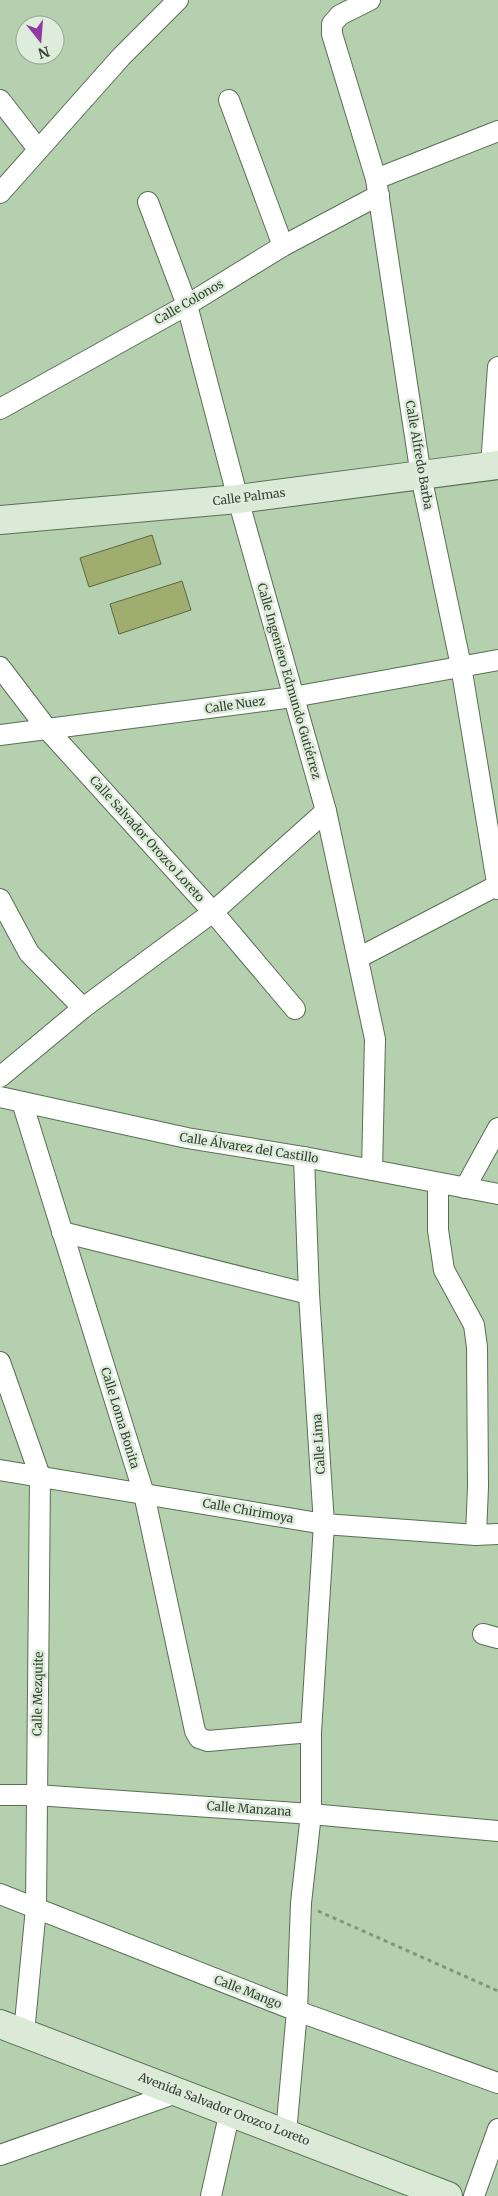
<svg xmlns="http://www.w3.org/2000/svg" width="498" height="2196" viewBox="0 0 498 2196" font-family="Merriweather,serif">
  <style>
    .building { fill: #9fae6e; stroke: #5d6641 }
    .lines { fill: none; stroke-linecap: round; stroke-linejoin: round }
    .street-casing { stroke: #587052; stroke-width: 22 }
    .secondary-casing { stroke: #587052; stroke-width: 30 }
    .path { stroke: #80957b; stroke-width: 3; stroke-dasharray: 4 4; stroke-linecap: butt }
    .street { stroke: #fff; stroke-width: 20 }
    .secondary { stroke: #daead6; stroke-width: 28 }
    .labels { text-anchor: middle; stroke-width: 5; stroke-linejoin: round; paint-order: stroke }
    .street-label { font-size: 12px; fill: #354032; stroke: #deecdb }
  </style>
  <rect width="100%" height="100%" fill="#b5d0ae"/>
  <g class="building">
    <path d="M152,535L161,564L89,587L80,558Z"/>
    <path d="M182,581L191,610L119,634L110,604Z"/>
  </g>
  <g class="lines">
    <defs>
      <g id="street">
        <path d="M370,0L340,15L332,24V34L376,179L421,476L461,666L498,889"/>
        <path d="M0,100L38,149"/>
        <path d="M229,100L283,246"/>
        <path d="M376,179L498,131"/>
        <path d="M0,193L121,57L178,0"/>
        <path d="M148,202L187,305L238,499L326,811L375,1039L372,1170"/>
        <path d="M0,409L187,305L283,246L379,195"/>
        <path d="M491,466L498,367"/>
        <path d="M0,667L48,730L213,912L295,1009"/>
        <path d="M0,735L293,697L498,660"/>
        <path d="M0,899L29,953L83,1008"/>
        <path d="M358,958L498,885"/>
        <path d="M0,1077L83,1008L213,912L326,811"/>
        <path d="M0,1097L187,1138L304,1157L498,1194"/>
        <path d="M22,1102L144,1494L195,1731L199,1738L208,1741L311,1732"/>
        <path d="M438,1183V1230L444,1270L474,1325L477,1347L478,1487L476,1535"/>
        <path d="M465,1188L498,1128"/>
        <path d="M62,1232L309,1294"/>
        <path d="M0,1362L40,1476L36,1908L24,2033"/>
        <path d="M0,1470L324,1524L476,1535L498,1534"/>
        <path d="M483,1634L498,1638"/>
        <path d="M0,1795H36L311,1814L498,1831"/>
        <path d="M0,1894L297,2011L498,2083"/>
        <path d="M286,2133L297,2011L301,1903L311,1814V1732L324,1524L309,1294L304,1157"/>
        <path d="M0,2155L179,2092"/>
        <path d="M211,2196L230,2111"/>
        <path d="M474,2196L498,2129"/>
      </g>
      <g id="secondary">
        <path d="M0,520L238,499L498,465"/>
        <path d="M0,2024L448,2196"/>
      </g>
    </defs>
    <use href="#street" class="street-casing"/>
    <use href="#secondary" class="secondary-casing"/>
    <path class="path" d="M318,1911L498,1991"/>
    <use href="#street" class="street"/>
    <use href="#secondary" class="secondary"/>
  </g>
  <g class="labels">
    <g class="street-label">
      <text transform="translate(189 302) rotate(-30)" y="4">Calle Colonos</text>
      <text transform="translate(419 455) rotate(80)" y="4">Calle Alfredo Barba</text>
      <text transform="translate(249 497) rotate(-7)" y="4">Calle Palmas</text>
      <text transform="translate(289 681) rotate(74)" y="4">Calle Ingeniero Edmundo Gutiérrez</text>
      <text transform="translate(235 705) rotate(-8)" y="4">Calle Nuez</text>
      <text transform="translate(147 839) rotate(48)" y="4">Calle Salvador Orozco Loreto</text>
      <text transform="translate(249 1148) rotate(9)" y="4">Calle Álvarez del Castillo</text>
      <text transform="translate(120 1418) rotate(73)" y="4">Calle Loma Bonita</text>
      <text transform="translate(319 1444) rotate(-94)" y="4">Calle Lima</text>
      <text transform="translate(248 1511) rotate(10)" y="4">Calle Chirimoya</text>
      <text transform="translate(38 1694) rotate(-89)" y="4">Calle Mezquite</text>
      <text transform="translate(249 1809) rotate(4)" y="4">Calle Manzana</text>
      <text transform="translate(248 1992) rotate(21)" y="4">Calle Mango</text>
      <text transform="translate(224 2109) rotate(21)" y="4">Avenida Salvador Orozco Loreto</text>
    </g>
  </g>
  <g transform="translate(40 40) rotate(163)"><circle r="24" fill="#deecdb" stroke="#9aa797"/>
  <path d="M0-4L9 19L0 12L-9 19Z" fill="#9139a5"/>
  <text y="-8" font-size="14" font-weight="bold" text-anchor="middle" fill="#354032">N</text>
  </g>
</svg>
